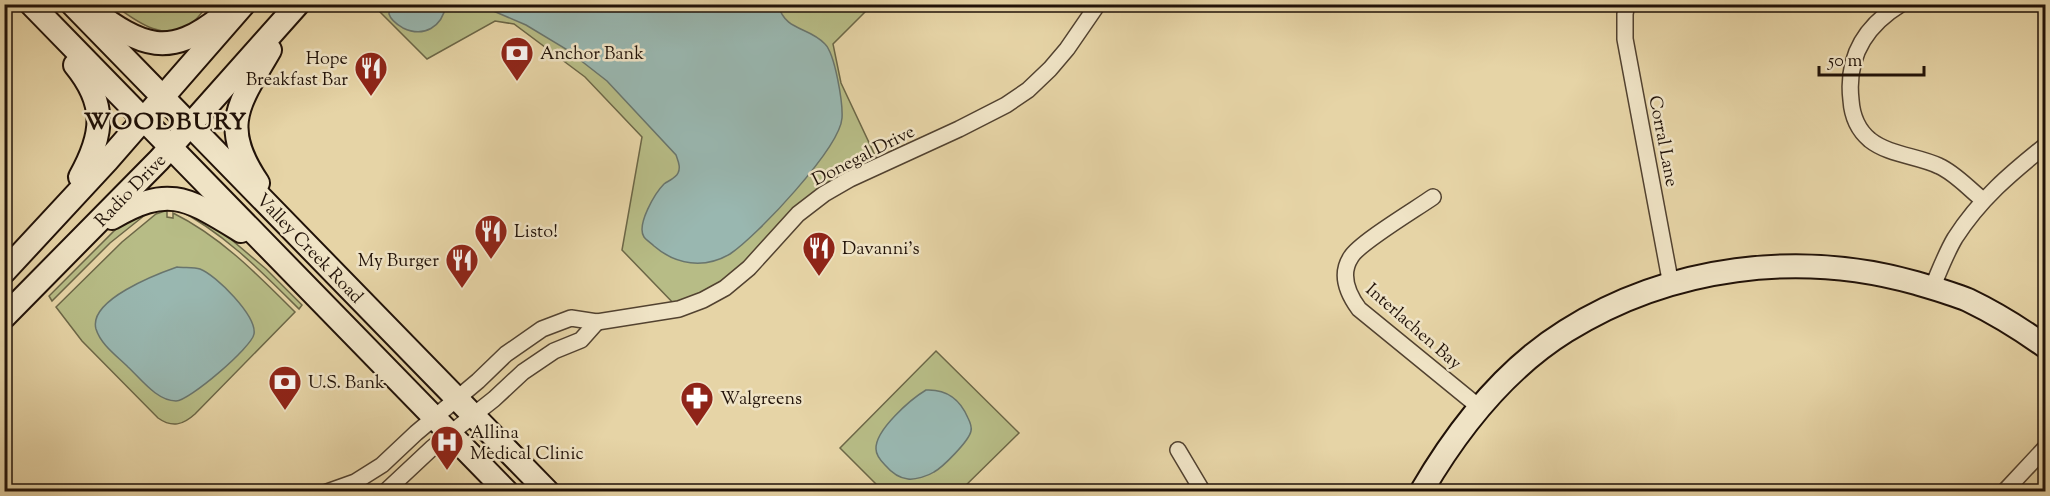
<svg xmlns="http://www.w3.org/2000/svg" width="2050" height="496" viewBox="0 0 2050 496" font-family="'Sorts Mill Goudy',serif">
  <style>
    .green { fill: #b7bc86; stroke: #6c6747; stroke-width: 1.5 }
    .water { fill: #99b7b0; stroke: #69756d; stroke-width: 1.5 }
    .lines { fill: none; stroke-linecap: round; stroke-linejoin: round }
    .street-casing { stroke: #524230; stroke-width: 18 }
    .secondary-casing { stroke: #211208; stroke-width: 26 }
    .street { stroke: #efe3c5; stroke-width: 15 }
    .secondary { stroke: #efe3c5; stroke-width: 22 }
    .labels { text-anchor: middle; stroke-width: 5; stroke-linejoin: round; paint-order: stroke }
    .poi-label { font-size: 18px; fill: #211208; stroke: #efe3c5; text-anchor: start }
    .street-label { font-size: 18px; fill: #211208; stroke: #efe3c5 }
    .district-label { font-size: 24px; font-weight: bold; letter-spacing: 1.5px; fill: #211208; stroke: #efe3c5 }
  </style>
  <rect width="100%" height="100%" fill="#e6d4a6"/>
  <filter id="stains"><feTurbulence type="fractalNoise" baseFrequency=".00333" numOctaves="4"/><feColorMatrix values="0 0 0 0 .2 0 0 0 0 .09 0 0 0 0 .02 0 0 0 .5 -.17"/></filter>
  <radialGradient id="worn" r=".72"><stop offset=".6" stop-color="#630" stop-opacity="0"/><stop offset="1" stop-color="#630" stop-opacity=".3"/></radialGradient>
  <g class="green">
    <path d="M114,5H208C203,11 198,18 192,23C165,44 136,21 114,5Z"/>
    <path d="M373,5H872L833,44L841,83L880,166L824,194L749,268L679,309L622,250L642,137L585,77L514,24L495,21L427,59Z"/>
    <path d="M175,208L207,219L266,269L302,305L299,309C261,271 223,232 175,208Z"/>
    <path d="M150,211L110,243L52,301L49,296L125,220Z"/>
    <path d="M165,211H167V217L173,218V213C220,236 258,275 295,312L195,414C183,425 172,428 158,418L82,341L56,307L122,242L156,214Z"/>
    <path d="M936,351L1019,433L960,491H883L840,448Z"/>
  </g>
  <g class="water">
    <path d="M391,5L446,4V5C442,27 424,38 403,28C398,25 391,21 389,14C389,11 390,8 391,5Z"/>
    <path d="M483,5H778C786,32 808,26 825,44C835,54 843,103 842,118C840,148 756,237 730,254C704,269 676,265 654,246C651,243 646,240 644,237C636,225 655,193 664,184C668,181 676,178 678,173C681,167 678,161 676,155L607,81L566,49L526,25L491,10Z"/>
    <path d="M177,267C184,268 194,267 200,269C216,275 257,316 254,334C252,347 189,401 176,401C157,401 141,379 128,367C117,356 101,345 96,329C88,300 157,274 177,267Z"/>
    <path d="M926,390C947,389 960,399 968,418C970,422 972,427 971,431C969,441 943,467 934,472C928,476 915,480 908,479C898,478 891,472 885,465C881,461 876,454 876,449C875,430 911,399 926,390Z"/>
  </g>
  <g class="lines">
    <defs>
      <g id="street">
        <path d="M1627,4L1625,14V39L1671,285"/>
        <path d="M1901,4C1865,26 1846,57 1851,100C1852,115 1858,130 1870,140C1889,155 1918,156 1939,166C1955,173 1969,189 1983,200"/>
        <path d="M1433,197C1416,209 1359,243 1351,257C1339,275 1348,294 1359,309L1479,407"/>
        <path d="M1932,288C1939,272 1946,253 1955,238C1980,199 2011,173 2046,145"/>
        <path d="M1178,450L1203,492"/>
        <path d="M327,492L355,482L382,465L416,433L478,381L506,354L542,329L571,318L597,322L679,309L703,300L725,288L749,268L798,214L824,194L850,179L959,129L1006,105L1028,90L1050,69L1067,49L1098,4"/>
        <path d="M385,492L432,448L494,399L523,372L554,351L581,340L597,322"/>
        <path d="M2004,492L2046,447"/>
      </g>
      <g id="secondary">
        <path d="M31,4L507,492"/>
        <path d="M72,4L548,492"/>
        <path d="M91,9C142,47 169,59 222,16"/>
        <path d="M75,65C107,104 104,134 80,177"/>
        <path d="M258,183C219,125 239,104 270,50"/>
        <path d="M112,218C170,184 188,199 241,231"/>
        <path d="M4,272L107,161L244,4"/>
        <path d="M4,317L159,160L298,4"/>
        <path d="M1421,492C1457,430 1505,369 1566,331C1670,266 1799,250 1916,283C1933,288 1951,293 1968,300C1995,313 2021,329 2046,347"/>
      </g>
    </defs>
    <use href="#street" class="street-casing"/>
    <use href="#secondary" class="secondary-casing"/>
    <use href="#street" class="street"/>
    <use href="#secondary" class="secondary"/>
  </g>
  <defs>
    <symbol id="bank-pin" viewBox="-11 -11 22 30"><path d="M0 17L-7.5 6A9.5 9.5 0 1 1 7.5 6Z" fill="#8f2418" stroke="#efe3c5"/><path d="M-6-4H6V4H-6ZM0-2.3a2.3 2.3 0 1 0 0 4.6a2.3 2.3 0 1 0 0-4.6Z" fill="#fff"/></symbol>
    <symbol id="restaurant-pin" viewBox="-11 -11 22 30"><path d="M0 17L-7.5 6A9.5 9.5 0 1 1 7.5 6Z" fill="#8f2418" stroke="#efe3c5"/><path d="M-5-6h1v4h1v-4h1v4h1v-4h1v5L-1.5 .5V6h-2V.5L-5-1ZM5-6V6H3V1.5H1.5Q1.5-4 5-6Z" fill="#fff"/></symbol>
    <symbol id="pharmacy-pin" viewBox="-11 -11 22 30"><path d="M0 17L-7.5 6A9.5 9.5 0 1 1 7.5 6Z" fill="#8f2418" stroke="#efe3c5"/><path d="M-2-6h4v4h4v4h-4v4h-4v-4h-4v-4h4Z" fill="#fff"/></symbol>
    <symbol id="hospital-pin" viewBox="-11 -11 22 30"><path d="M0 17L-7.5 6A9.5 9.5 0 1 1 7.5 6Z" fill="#8f2418" stroke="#efe3c5"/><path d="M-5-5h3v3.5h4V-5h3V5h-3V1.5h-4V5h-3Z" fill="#fff"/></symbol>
  </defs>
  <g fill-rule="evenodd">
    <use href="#bank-pin" x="498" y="34" width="38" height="52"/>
    <use href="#restaurant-pin" x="352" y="49" width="38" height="52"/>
    <use href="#restaurant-pin" x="472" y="212" width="38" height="52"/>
    <use href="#restaurant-pin" x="800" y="229" width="38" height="52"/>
    <use href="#restaurant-pin" x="443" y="241" width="38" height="52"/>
    <use href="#bank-pin" x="266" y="363" width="38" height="52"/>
    <use href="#pharmacy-pin" x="678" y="379" width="38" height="52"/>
    <use href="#hospital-pin" x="428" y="423" width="38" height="52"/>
  </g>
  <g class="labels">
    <g class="poi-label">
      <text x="540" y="59">Anchor Bank</text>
      <text x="348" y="64" text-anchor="end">Hope<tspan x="348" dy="21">Breakfast Bar</tspan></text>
      <text x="514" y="237">Listo!</text>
      <text x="842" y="254">Davanni's</text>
      <text x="439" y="266" text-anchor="end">My Burger</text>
      <text x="308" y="388">U.S. Bank</text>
      <text x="720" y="404">Walgreens</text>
      <text x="470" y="438">Allina<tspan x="470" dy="21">Medical Clinic</tspan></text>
    </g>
    <g class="street-label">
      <text transform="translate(1664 141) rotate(79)" y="6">Corral Lane</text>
      <text transform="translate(863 155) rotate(-27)" y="6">Donegal Drive</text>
      <text transform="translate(130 190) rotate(-46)" y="6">Radio Drive</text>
      <text transform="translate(310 248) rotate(46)" y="6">Valley Creek Road</text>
      <text transform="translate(1414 326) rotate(41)" y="6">Interlachen Bay</text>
    </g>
    <g class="district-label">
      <text x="166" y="129">WOODBURY</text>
    </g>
  </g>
  <rect width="2050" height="496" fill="none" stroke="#e6d4a6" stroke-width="24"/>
  <rect x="6" y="6" width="2038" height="484" fill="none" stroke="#211208" stroke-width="3"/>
  <rect x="12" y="12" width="2026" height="472" fill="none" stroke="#211208" stroke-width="1.5"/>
  <path d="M1819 66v9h105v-9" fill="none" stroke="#211208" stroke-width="3"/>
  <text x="1828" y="66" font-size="18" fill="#211208" stroke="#efe3c5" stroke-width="4.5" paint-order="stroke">50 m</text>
  <rect width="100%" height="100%" filter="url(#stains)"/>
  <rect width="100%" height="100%" fill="url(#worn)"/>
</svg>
